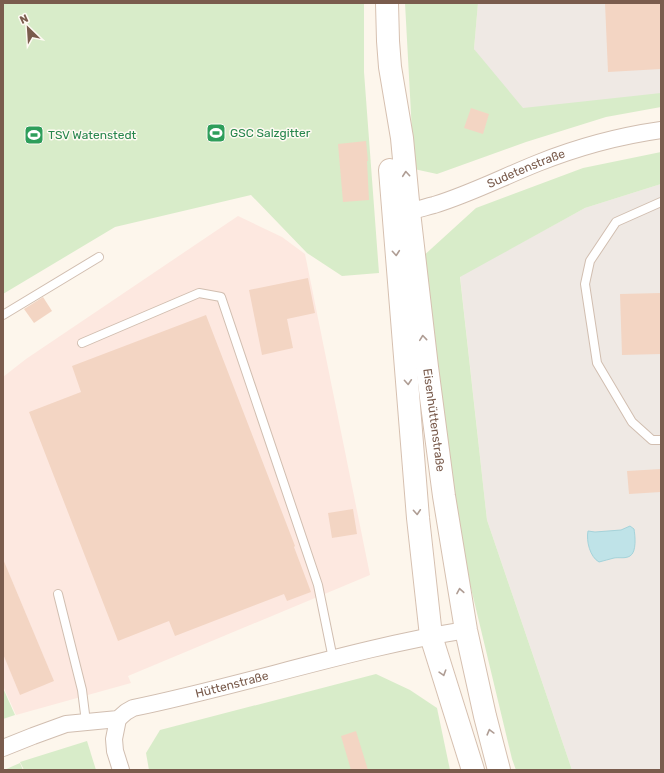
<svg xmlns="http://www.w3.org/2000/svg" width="664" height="773" viewBox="0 0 664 773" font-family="Rubik,sans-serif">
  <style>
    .commercial { fill: #fde8e0 }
    .industrial { fill: #efe9e4 }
    .green { fill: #d8ecc9 }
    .water { fill: #bfe3e8; stroke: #a5d3da }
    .building { fill: #f3d5c3 }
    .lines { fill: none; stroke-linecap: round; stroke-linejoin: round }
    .lane-casing { stroke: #d1beb0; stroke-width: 10 }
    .street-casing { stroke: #d1beb0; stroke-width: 18 }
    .secondary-casing { stroke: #d6c0b0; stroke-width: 24 }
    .lane { stroke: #fff; stroke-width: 8 }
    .street { stroke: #fff; stroke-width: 16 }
    .secondary { stroke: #fff; stroke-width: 22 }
    .oneway { stroke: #af9d94 }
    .labels { text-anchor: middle; stroke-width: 3; stroke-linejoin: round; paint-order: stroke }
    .leisure-label { font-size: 12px; fill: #27864d; stroke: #fffaf3; text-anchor: start }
    .street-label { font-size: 12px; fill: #7a5c4d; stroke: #fffaf3 }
  </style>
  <rect width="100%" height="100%" fill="#fdf6ec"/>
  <path class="commercial" d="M238,216L282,237L305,254L370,575L128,676L131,683L16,715L3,686V377L26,359Z"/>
  <g class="industrial">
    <path d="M478,3H661V104L607,114L526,137L474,49Z"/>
    <path d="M661,184V770H572L487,520L460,276L585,208Z"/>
  </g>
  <g class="green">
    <path d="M3,3H364V72L379,273L342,276L307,253L251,195L115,227L3,294Z"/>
    <path d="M405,3H478L474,49L523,108L661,93V107L606,117L526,142L437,174L414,169Z"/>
    <path d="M661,152V184L585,208L460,277L487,520L572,770H516L512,759L464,559L420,259L476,208L583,168Z"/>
    <path d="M376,674L410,690L437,708L450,770H149L146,753L160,730Z"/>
    <path d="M3,688L15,715L3,719Z"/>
    <path d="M87,741L96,770H24L20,762Z"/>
    <path d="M20,763L23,770H4Z"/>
  </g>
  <path class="water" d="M630,526L634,529C635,535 637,552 630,556C625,559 619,557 614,558C609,559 604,561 599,562C590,557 586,541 588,531L595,532L621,530Z"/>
  <g class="building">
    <path d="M605,3H661V69L608,72Z"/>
    <path d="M471,108L489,114L483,134L464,128Z"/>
    <path d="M366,141L368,161H367L369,200L343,202L338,144Z"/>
    <path d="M308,278L315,313L287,319L293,348L262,355L249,290Z"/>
    <path d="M661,293V354L622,355L620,294Z"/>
    <path d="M43,297L52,311L34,323L24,309Z"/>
    <path d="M206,315L295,546L294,547L311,592L287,601L284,594L175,636L169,621L118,641L29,412L81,392L72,366Z"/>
    <path d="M661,469V492L629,494L627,471Z"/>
    <path d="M353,509L357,534L332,538L328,513Z"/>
    <path d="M3,559L54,681L20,695L3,654Z"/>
    <path d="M356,731L368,770H351L341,736Z"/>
  </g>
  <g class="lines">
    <defs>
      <g id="lane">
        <path d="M661,202L616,222L590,261L585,284L597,363L632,422L652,440H661"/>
        <path d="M3,315L99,257"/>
        <path d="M82,343L199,293L221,297L318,585L333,659"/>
        <path d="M58,594L82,690L86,722"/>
      </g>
      <g id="street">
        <path id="s1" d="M399,213C411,212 422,208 434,205C470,194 503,177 538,163C578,147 619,136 661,130"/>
        <path d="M118,719L114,739L115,751L121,770"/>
        <path id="s2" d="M3,748L33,736L66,724L118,719L126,712L133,708C245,685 354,648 466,630"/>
      </g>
      <g id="secondary">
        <path id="s3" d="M387,3L388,41L390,67L402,138L409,212L427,367L444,496L466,630L485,716L499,770"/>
        <path d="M390,170L418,518L431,636L473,770"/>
      </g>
    </defs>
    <use href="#lane" class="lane-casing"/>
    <use href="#street" class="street-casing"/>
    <use href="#secondary" class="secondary-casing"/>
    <use href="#lane" class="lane"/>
    <use href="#street" class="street"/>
    <use href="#secondary" class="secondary"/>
  </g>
  <defs><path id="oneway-chevron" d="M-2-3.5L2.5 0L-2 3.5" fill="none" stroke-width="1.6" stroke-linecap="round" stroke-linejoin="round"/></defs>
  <g class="oneway">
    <use href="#oneway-chevron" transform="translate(406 174) rotate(-95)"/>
    <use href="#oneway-chevron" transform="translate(396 253) rotate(85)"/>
    <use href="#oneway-chevron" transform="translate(423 338) rotate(-96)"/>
    <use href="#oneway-chevron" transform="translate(408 382) rotate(86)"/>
    <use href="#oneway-chevron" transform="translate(417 512) rotate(86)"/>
    <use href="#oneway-chevron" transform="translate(460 591) rotate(-100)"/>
    <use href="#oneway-chevron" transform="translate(443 673) rotate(73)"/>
    <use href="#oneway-chevron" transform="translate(490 732) rotate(-105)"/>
  </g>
  <defs>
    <symbol id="stadium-square" viewBox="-11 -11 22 22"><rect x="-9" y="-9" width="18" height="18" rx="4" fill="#2e9e5b" stroke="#fffaf3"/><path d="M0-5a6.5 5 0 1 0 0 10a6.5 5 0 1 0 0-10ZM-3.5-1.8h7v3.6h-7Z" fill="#fff"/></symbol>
  </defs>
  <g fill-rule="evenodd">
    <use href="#stadium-square" x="205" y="122" width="22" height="22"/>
    <use href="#stadium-square" x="23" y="124" width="22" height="22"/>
  </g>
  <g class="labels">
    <g class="leisure-label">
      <text x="230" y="137">GSC Salzgitter</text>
      <text x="48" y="139">TSV Watenstedt</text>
    </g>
    <g class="street-label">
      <text dy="4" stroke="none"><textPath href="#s1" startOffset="135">Sudetenstraße</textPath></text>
      <text dy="4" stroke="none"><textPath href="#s3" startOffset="420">Eisenhüttenstraße</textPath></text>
      <text dy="4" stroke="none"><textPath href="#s2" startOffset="240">Hüttenstraße</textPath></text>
    </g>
  </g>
  <rect width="664" height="773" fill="none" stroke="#7a5c4d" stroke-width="8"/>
  <g transform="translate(28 28) rotate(335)" stroke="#fffaf3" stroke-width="3" paint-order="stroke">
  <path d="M0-3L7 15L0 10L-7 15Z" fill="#7a5c4d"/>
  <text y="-6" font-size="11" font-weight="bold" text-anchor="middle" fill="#7a5c4d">N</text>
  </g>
</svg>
